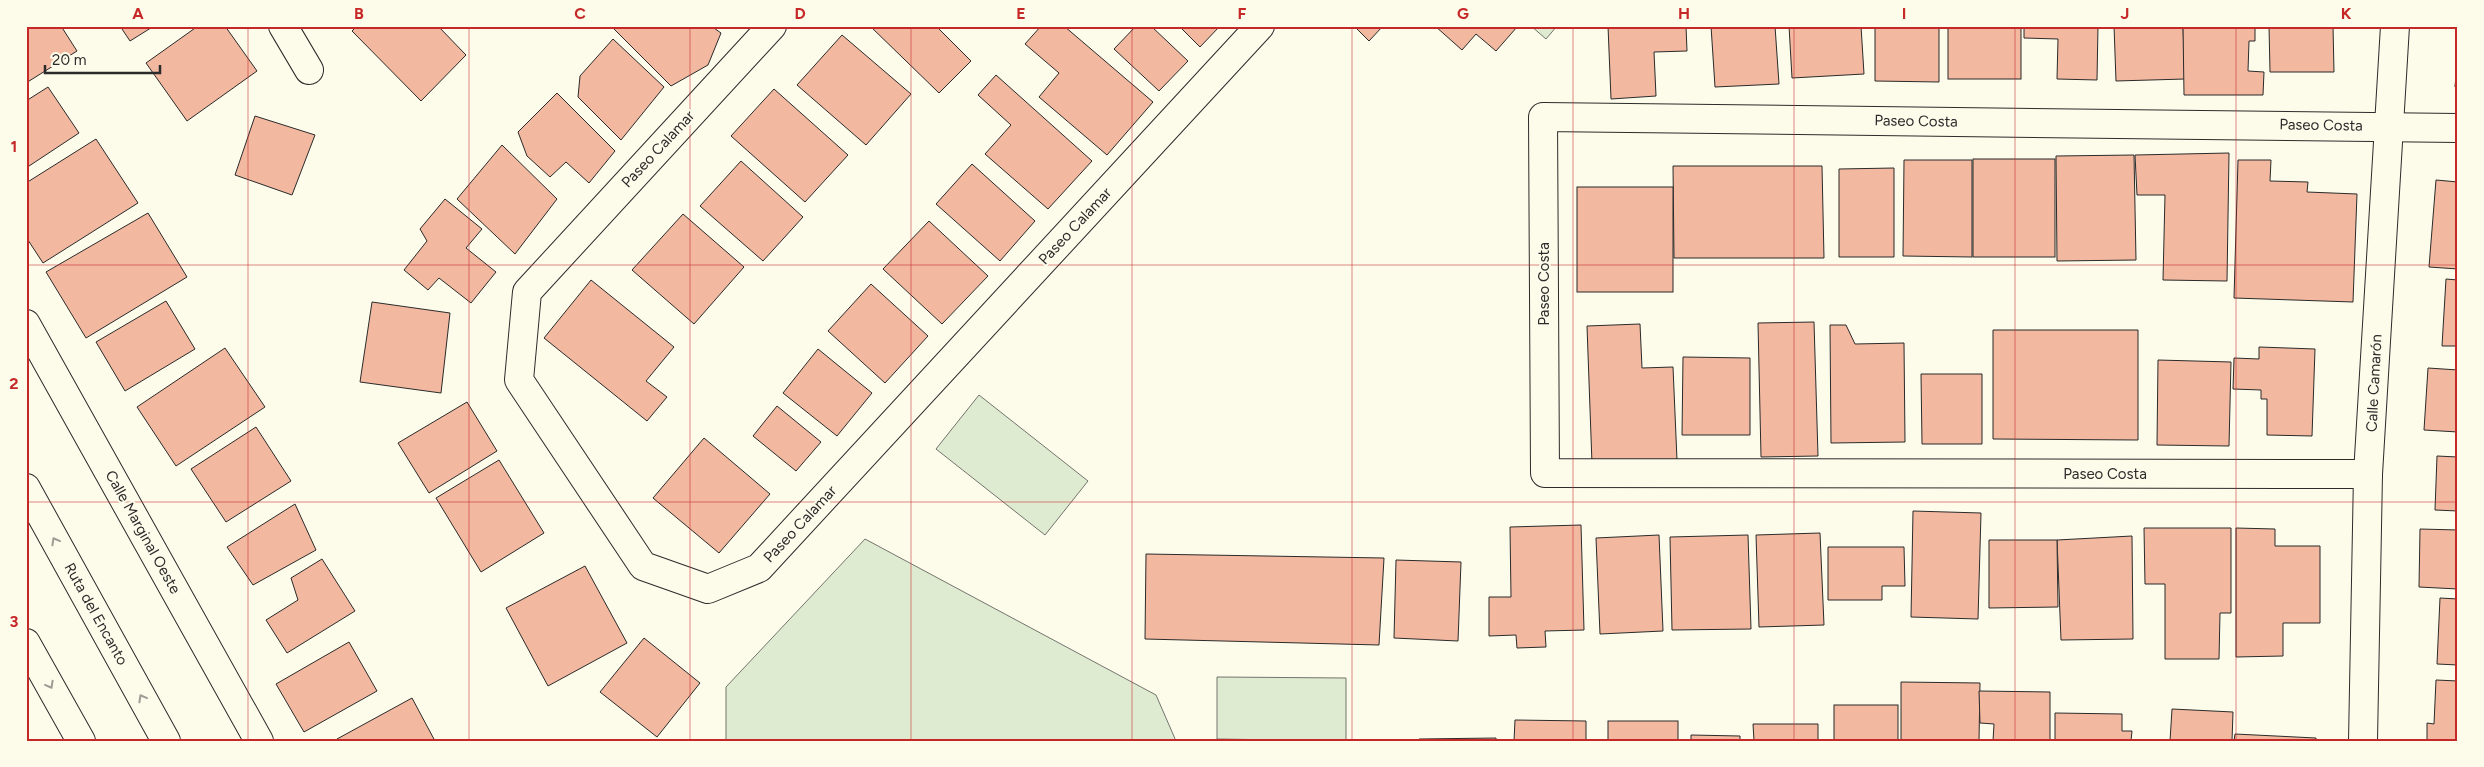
<svg xmlns="http://www.w3.org/2000/svg" width="2484" height="767" viewBox="0 0 2484 767" font-family="Figtree,sans-serif">
  <style>
    .green { fill: #deebd1; stroke: #74746e }
    .building { fill: #f2b8a0; stroke: #2b2b2b }
    .lines { fill: none; stroke-linecap: round; stroke-linejoin: round }
    .minor-casing { stroke: #2b2b2b; stroke-width: 30 }
    .secondary-casing { stroke: #2b2b2b; stroke-width: 30 }
    .minor { stroke: #fdfbea; stroke-width: 28 }
    .secondary { stroke: #fdfbea; stroke-width: 28 }
    .oneway { stroke: #9e9d94 }
    .grid { fill: none; stroke: #c62828; stroke-width: 1; stroke-opacity: 0.55 }
    .labels { text-anchor: middle; stroke-width: 4; stroke-linejoin: round; paint-order: stroke }
    .street-label { font-size: 15px; fill: #2b2b2b; stroke: #fdfbea }
    .neatline { fill: none; stroke: #c62828; stroke-width: 2 }
    .grid-label { font-size: 16px; text-anchor: middle; font-weight: bold; fill: #c62828 }
  </style>
  <rect width="100%" height="100%" fill="#fdfbea"/>
  <g class="green">
    <path d="M1531,26H1557L1546,39Z"/>
    <path d="M979,395L1088,481L1045,535L936,449Z"/>
    <path d="M865,539L1156,695L1176,741H726V687Z"/>
    <path d="M1217,677L1346,678V741L1217,739Z"/>
  </g>
  <g class="building">
    <path d="M26,26H61L77,51L26,83Z"/>
    <path d="M120,26H154L130,41Z"/>
    <path d="M198,26H225L257,71L187,121L146,63Z"/>
    <path d="M357,26H438L466,55L421,101L352,31Z"/>
    <path d="M611,26H711L721,33L708,65L671,86Z"/>
    <path d="M870,26H936L971,61L939,93Z"/>
    <path d="M1041,26H1064L1153,102L1107,155L1039,97L1059,73L1025,44Z"/>
    <path d="M1136,26H1151L1188,61L1159,91L1114,49Z"/>
    <path d="M1179,26H1220L1200,47Z"/>
    <path d="M1354,26H1383L1369,41Z"/>
    <path d="M1435,26H1516L1517,27L1496,51L1476,34L1462,50Z"/>
    <path d="M1608,26H1686L1687,51L1654,52L1656,96L1611,99Z"/>
    <path d="M1711,26H1775L1779,84L1715,87Z"/>
    <path d="M1789,26H1861L1864,74L1792,78Z"/>
    <path d="M1875,26H1939V82L1875,81Z"/>
    <rect x="1948" y="26" width="73" height="53"/>
    <path d="M2024,26H2098L2097,80L2057,79L2058,39L2024,38Z"/>
    <path d="M2114,26H2183L2185,79L2116,81Z"/>
    <path d="M2183,26H2255V41H2249L2248,71L2264,72L2263,95H2184Z"/>
    <path d="M2269,26H2333L2334,72H2270Z"/>
    <path d="M842,35L911,94L866,145L797,85Z"/>
    <path d="M613,39L664,87L621,140L578,97L580,76Z"/>
    <path d="M2458,52V87H2455Z"/>
    <path d="M996,75L1092,161L1048,209L985,154L1011,125L978,95Z"/>
    <path d="M48,87L79,133L26,168V101Z"/>
    <path d="M774,89L848,155L805,202L731,136Z"/>
    <path d="M557,93L615,151L589,183L566,162L550,177L527,156L518,132Z"/>
    <path d="M255,116L315,135L292,195L235,175Z"/>
    <path d="M96,139L138,203L43,263L26,237V183Z"/>
    <path d="M502,145L557,199L515,254L457,199Z"/>
    <path d="M2229,153L2227,281L2163,280L2165,195H2137L2135,155Z"/>
    <path d="M2134,155L2136,260L2057,261L2056,156Z"/>
    <rect x="1973" y="159" width="82" height="98"/>
    <path d="M1904,160H1972V257L1903,256Z"/>
    <path d="M2238,160H2271L2270,181L2308,182L2307,192L2357,194L2353,302L2234,298Z"/>
    <path d="M741,161L803,217L763,261L700,206Z"/>
    <path d="M972,164L1035,221L1000,261L936,204Z"/>
    <path d="M1673,166H1822L1824,258H1674Z"/>
    <path d="M1894,168V257H1839V169Z"/>
    <path d="M2436,180L2458,182V269L2429,267Z"/>
    <rect x="1577" y="187" width="96" height="105"/>
    <path d="M445,199L482,229L466,248L496,272L471,303L439,278L428,290L404,270L427,241L420,229Z"/>
    <path d="M148,213L187,277L86,338L46,272Z"/>
    <path d="M683,214L744,267L694,324L632,270Z"/>
    <path d="M929,221L988,276L942,324L883,269Z"/>
    <path d="M2446,279L2458,280V346H2442Z"/>
    <path d="M591,280L674,347L646,381L667,397L647,421L544,338Z"/>
    <path d="M871,284L928,336L885,383L828,331Z"/>
    <path d="M166,301L195,349L125,391L96,342Z"/>
    <path d="M372,302L450,313L441,393L360,382Z"/>
    <path d="M1814,322L1818,456L1761,457L1758,323Z"/>
    <path d="M1640,324L1642,368L1673,367L1677,460L1592,464L1587,326Z"/>
    <path d="M1830,325H1846L1855,344L1904,343L1905,442L1831,443Z"/>
    <path d="M1993,330H2138V440L1993,439Z"/>
    <path d="M2259,347L2315,349L2312,436L2267,435V399H2261V390L2233,389L2234,358L2259,359Z"/>
    <path d="M225,348L265,407L176,466L137,407Z"/>
    <path d="M818,349L872,393L837,436L783,393Z"/>
    <path d="M1683,357L1750,358V435H1682Z"/>
    <path d="M2158,360L2231,362L2229,446L2157,445Z"/>
    <path d="M2428,368L2458,370V432L2424,430Z"/>
    <path d="M1921,374H1982V444H1922Z"/>
    <path d="M467,402L497,451L429,493L398,443Z"/>
    <path d="M777,406L821,442L796,471L753,436Z"/>
    <path d="M256,427L291,481L226,522L191,469Z"/>
    <path d="M704,438L770,494L719,553L653,498Z"/>
    <path d="M2437,456L2458,457V511L2435,510Z"/>
    <path d="M499,460L544,533L481,572L436,498Z"/>
    <path d="M295,504L316,550L253,585L227,547Z"/>
    <path d="M1913,511L1981,513L1978,619L1911,617Z"/>
    <path d="M1581,525L1584,630L1545,631L1546,647L1517,648L1516,635L1489,636V597H1511L1510,527Z"/>
    <path d="M2144,528H2231V613H2220L2219,659H2165V584H2145Z"/>
    <path d="M2236,528L2275,529V546H2320V623H2283V656L2236,657Z"/>
    <path d="M2420,529L2458,530V589L2419,587Z"/>
    <path d="M1820,533L1824,625L1759,627L1756,535Z"/>
    <path d="M1659,535L1663,631L1600,634L1596,538Z"/>
    <path d="M1748,535L1751,629L1672,630L1670,537Z"/>
    <path d="M2132,536L2133,639L2061,640L2057,540Z"/>
    <path d="M1989,540H2057L2058,607L1989,608Z"/>
    <path d="M1828,547H1904L1905,586H1882V600H1828Z"/>
    <path d="M1146,554L1384,558L1379,645L1145,639Z"/>
    <path d="M322,559L355,611L287,653L266,620L298,600L291,578Z"/>
    <path d="M1396,560L1461,562L1458,641L1394,638Z"/>
    <path d="M585,566L627,643L548,686L506,608Z"/>
    <path d="M2440,598L2458,599V665L2437,664Z"/>
    <path d="M644,638L700,683L657,737L600,692Z"/>
    <path d="M349,642L377,691L304,732L276,684Z"/>
    <path d="M2436,680L2458,681V741L2427,740V723L2434,724Z"/>
    <path d="M1901,682L1980,683L1979,741H1901Z"/>
    <path d="M1979,691L2050,692V741H1993L1994,724L1980,723Z"/>
    <path d="M412,698L435,741H337V739Z"/>
    <rect x="1834" y="705" width="64" height="36"/>
    <path d="M2172,709L2233,712L2232,741H2170Z"/>
    <path d="M2055,713L2122,714V731H2132L2131,741H2055Z"/>
    <path d="M1515,720L1586,721V741H1514Z"/>
    <rect x="1608" y="721" width="70" height="20"/>
    <path d="M1753,724H1818V741H1754Z"/>
    <path d="M2235,734L2316,738V741H2234Z"/>
    <path d="M1691,735L1740,736V741H1691Z"/>
    <path d="M1496,738V741H1419V739Z"/>
  </g>
  <g class="lines">
    <defs>
      <g id="minor">
        <path d="M283,26L309,70"/>
        <path d="M772,26L527,292L519,380L643,566L708,589L759,568L1260,26"/>
        <path d="M26,324L259,741"/>
        <path d="M2368,474L1545,473L1543,117L2458,128"/>
        <path d="M2363,741L2368,474L2395,26"/>
      </g>
      <g id="secondary">
        <path d="M26,488L166,741"/>
        <path d="M26,643L81,741"/>
      </g>
    </defs>
    <use href="#minor" class="minor-casing"/>
    <use href="#secondary" class="secondary-casing"/>
    <use href="#minor" class="minor"/>
    <use href="#secondary" class="secondary"/>
  </g>
  <defs><path id="oneway-chevron" d="M-2-3.5L2.5 0L-2 3.5" fill="none" stroke-width="1.6" stroke-linecap="round" stroke-linejoin="round" transform="scale(1.25)"/></defs>
  <g class="oneway">
    <use href="#oneway-chevron" transform="translate(55 541) rotate(-119)"/>
    <use href="#oneway-chevron" transform="translate(50 685) rotate(61)"/>
    <use href="#oneway-chevron" transform="translate(142 698) rotate(-119)"/>
  </g>
  <path class="grid" d="M248,26V741M469,26V741M690,26V741M911,26V741M1132,26V741M1352,26V741M1573,26V741M1794,26V741M2015,26V741M2236,26V741M26,265H2458M26,502H2458"/>
  <g class="labels">
    <g class="street-label">
      <text transform="translate(1916 121) rotate(1)" y="5">Paseo Costa</text>
      <text transform="translate(2321 125) rotate(1)" y="5">Paseo Costa</text>
      <text transform="translate(658 149) rotate(-47)" y="5">Paseo Calamar</text>
      <text transform="translate(1075 226) rotate(-47)" y="5">Paseo Calamar</text>
      <text transform="translate(1544 284) rotate(-90)" y="5">Paseo Costa</text>
      <text transform="translate(2374 383) rotate(-87)" y="5">Calle Camarón</text>
      <text x="2105" y="479">Paseo Costa</text>
      <text transform="translate(800 524) rotate(-47)" y="5">Paseo Calamar</text>
      <text transform="translate(143 532) rotate(61)" y="5">Calle Marginal Oeste</text>
      <text transform="translate(96 614) rotate(61)" y="5">Ruta del Encanto</text>
    </g>
  </g>
  <rect width="2484" height="767" fill="none" stroke="#fdfbea" stroke-width="55"/>
  <path d="M45 65v8h115v-8" fill="none" stroke="#2b2b2b" stroke-width="2.5"/>
  <text x="52" y="65" font-size="15" fill="#2b2b2b" stroke="#fdfbea" stroke-width="4" paint-order="stroke">20 m</text>
  <rect x="28" y="28" width="2428" height="712" class="neatline"/>
  <g class="grid-label">
    <text x="138" y="19">A</text>
    <text x="359" y="19">B</text>
    <text x="580" y="19">C</text>
    <text x="800" y="19">D</text>
    <text x="1021" y="19">E</text>
    <text x="1242" y="19">F</text>
    <text x="1463" y="19">G</text>
    <text x="1684" y="19">H</text>
    <text x="1904" y="19">I</text>
    <text x="2125" y="19">J</text>
    <text x="2346" y="19">K</text>
    <text x="14" y="152">1</text>
    <text x="14" y="389">2</text>
    <text x="14" y="627">3</text>
  </g>
</svg>
